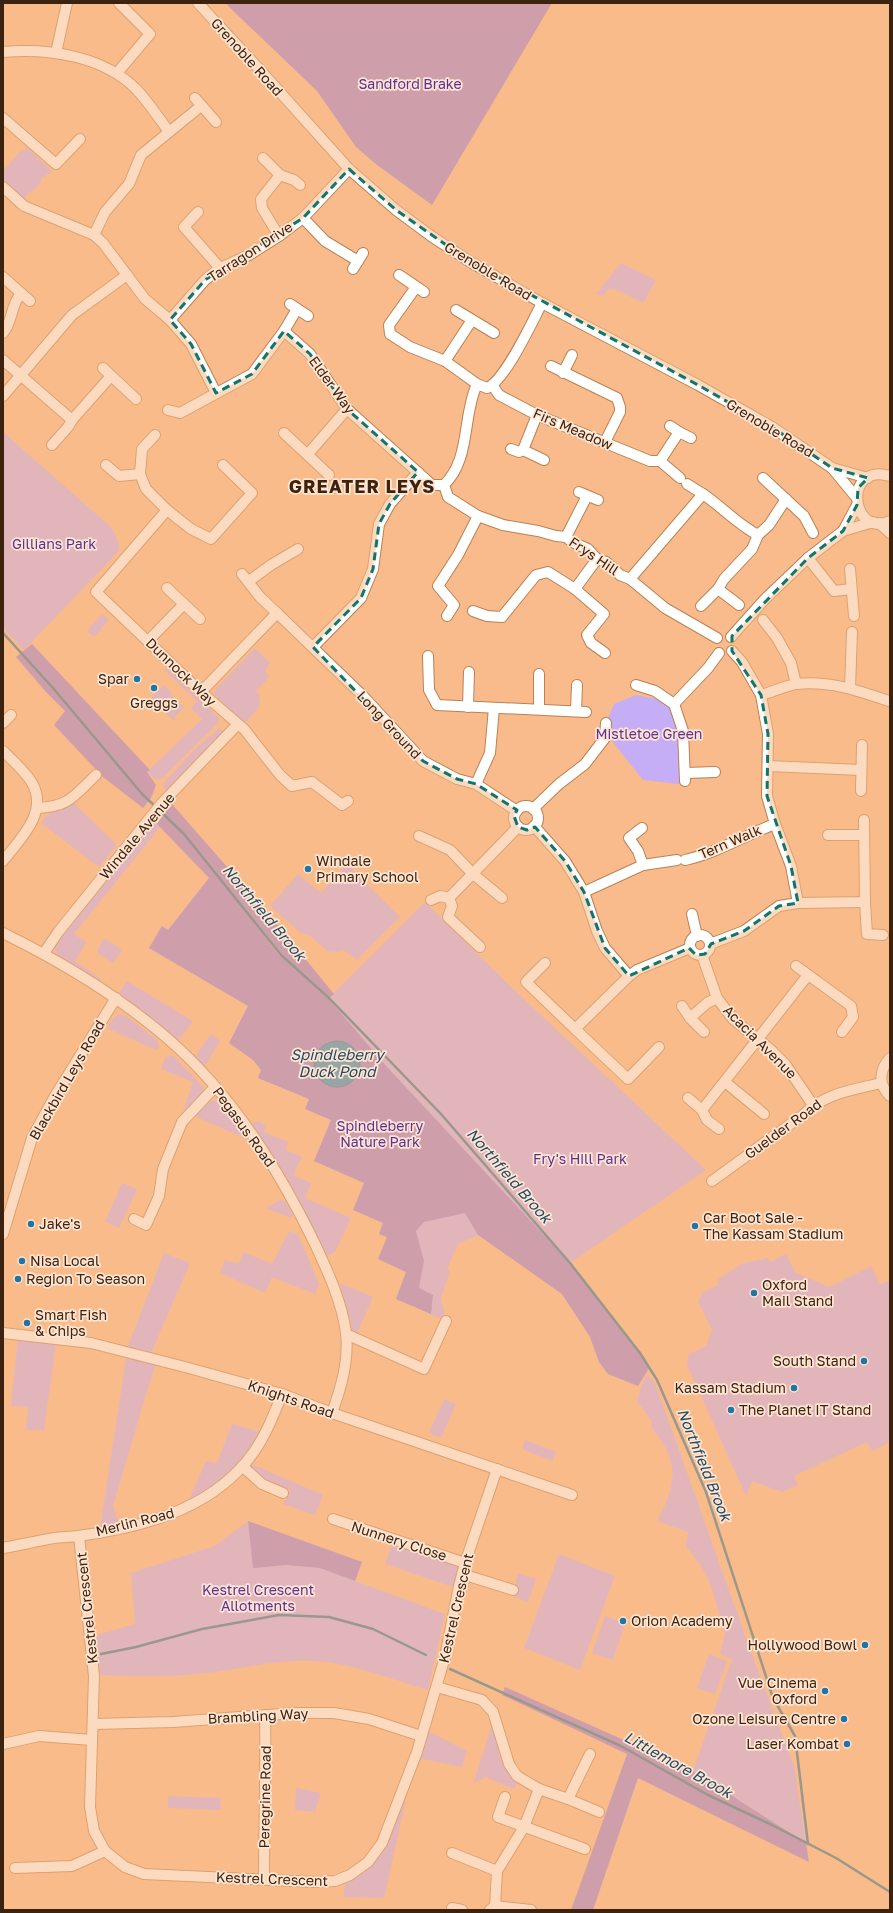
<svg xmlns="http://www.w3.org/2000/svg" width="893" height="1913" viewBox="0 0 893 1913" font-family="'Golos Text',sans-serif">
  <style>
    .green { fill: #c5aef5 }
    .forest { fill: #9a7cd2; fill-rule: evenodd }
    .water { fill: #1d8dc8; stroke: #266d91 }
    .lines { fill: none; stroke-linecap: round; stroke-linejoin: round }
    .stream { stroke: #266d91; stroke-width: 2.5 }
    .minor-casing { stroke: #ba8152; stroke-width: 12 }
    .minor { stroke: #fff; stroke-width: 10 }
    .marked { fill: none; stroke: #0f766e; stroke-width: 3; stroke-dasharray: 8 5; stroke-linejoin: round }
    .poi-dot { fill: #1f75a5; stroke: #ffe5d2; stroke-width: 1.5 }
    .labels { text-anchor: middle; stroke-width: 3.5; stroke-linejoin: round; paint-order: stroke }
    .street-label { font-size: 14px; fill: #3b2310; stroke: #ffe5d2 }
    .park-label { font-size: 14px; fill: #5b3096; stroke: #ffe5d2 }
    .poi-label { font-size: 14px; fill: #3b2310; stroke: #ffe5d2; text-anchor: start }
    .water-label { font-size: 15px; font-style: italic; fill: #214b64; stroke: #ffe5d2 }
    .district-label { font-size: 18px; font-weight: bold; letter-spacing: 1px; fill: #3b2310; stroke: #ffe5d2 }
  </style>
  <rect width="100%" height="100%" fill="#f9bb8b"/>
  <g class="green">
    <path d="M26,147L50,169L51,172L41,179V182L32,192H29L24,200L3,181V171L21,151L25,150Z"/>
    <path d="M621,263L656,280L643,303L617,290L609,289L602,296L596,294Z"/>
    <path d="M3,432L111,527L118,540L119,551L24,650L3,628Z"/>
    <path d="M102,614L109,620L94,637L87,631Z"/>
    <path d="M255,648L270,663L265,671L269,677L256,691L260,695L259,707L244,724L214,694L215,690Z"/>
    <path d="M166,668L219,718V722L163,778L157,780L147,772L202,719L191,708L197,701L164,670Z"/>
    <path d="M164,685L172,693L171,695L184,707L174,718L176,720L174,721L150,699Z"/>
    <path d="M655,691L678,714L685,781L679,784L643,780L612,741L605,738L606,723L614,704L636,695L657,699Z"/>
    <path d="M219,728L225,733L168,792L163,787L164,783L194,750Z"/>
    <path d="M72,801L117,845L99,867L41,823L46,816Z"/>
    <path d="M153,821L160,827L74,934L87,942L75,961L102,980L99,983L57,956L54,946Z"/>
    <path d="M176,842L217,875L278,954L328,999L425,902L506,982L706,1170L570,1263L640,1353L649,1368L638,1386L608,1374L599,1362L590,1337L562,1294L479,1235L458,1244L447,1269L450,1271L441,1298L446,1321L396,1299L406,1272L378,1259L387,1237L379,1234L383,1223L353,1210L364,1183L314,1161L331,1120L305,1109L309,1099L258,1078L261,1070L253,1060L229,1043L248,1006L149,948L162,926L168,930L209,878Z"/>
    <path d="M347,864L400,917L357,960L343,950L336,952L327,951L310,935L301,933L270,906L298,874L321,893Z"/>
    <path d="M104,938L122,950L113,963L97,953L98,949Z"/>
    <path d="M127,981L193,1021L178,1041L119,993Z"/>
    <path d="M120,1014L128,1017L157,1040C159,1045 160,1047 156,1050L107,1028L114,1017Z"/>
    <path d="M211,1034L220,1041L205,1066L194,1058Z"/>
    <path d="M173,1055L203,1087V1093L183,1112L193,1082L161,1069L165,1058Z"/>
    <path d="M215,1100L240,1129L244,1138L194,1116L211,1101Z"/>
    <path d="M258,1121L266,1126L264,1132L288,1142L286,1150L302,1157L293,1175L311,1183L305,1198L351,1218L335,1252L326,1256L286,1176L252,1124Z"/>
    <path d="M122,1183L137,1189L119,1228L105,1222Z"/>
    <path d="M280,1200L285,1201L293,1215L291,1218L266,1208Z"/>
    <path d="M289,1231L298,1234L319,1284L315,1294L272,1277L265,1293L220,1273L225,1260L238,1264L244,1252L272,1264Z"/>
    <path d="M164,1253L190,1263L149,1358L126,1351Z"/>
    <path d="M786,1254L795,1272L829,1287L871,1266L880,1284L888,1281L890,1286V1435L887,1444L872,1451L867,1442L794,1476L798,1485L782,1492L752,1481L746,1496L687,1365L689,1354L706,1346L712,1330L698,1301L703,1292L719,1285L717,1280L741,1264L768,1258L770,1262Z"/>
    <path d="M340,1283L373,1297L357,1334L353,1332Z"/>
    <path d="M18,1338L56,1343L44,1430H26L28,1407L11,1406Z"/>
    <path d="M127,1353L157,1361L147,1391L113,1506L121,1529L99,1534Z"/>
    <path d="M648,1375L655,1383L754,1660L794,1766L806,1843L693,1771L732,1659L720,1654L725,1633L710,1583L701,1566L686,1546L688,1532L657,1521C677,1485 680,1460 651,1427L652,1422L637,1401L643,1381Z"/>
    <path d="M444,1399L456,1404L441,1438L429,1433Z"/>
    <path d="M232,1424L264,1433L247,1461L185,1509L206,1461L217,1463Z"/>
    <path d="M525,1440L556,1452L552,1461L522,1449Z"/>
    <path d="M247,1462L323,1495L315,1515L283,1504L291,1490L238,1471Z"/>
    <path d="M248,1521L362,1562L355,1581L445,1614L428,1690C390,1679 352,1663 313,1661C274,1659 236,1671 198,1674C166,1677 132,1677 100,1675L97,1635L135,1624L131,1573L215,1546Z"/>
    <path d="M393,1541L463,1564L456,1588L385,1564Z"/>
    <path d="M559,1554L615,1576L580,1670L524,1648Z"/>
    <path d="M518,1573L536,1579L528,1602L512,1596Z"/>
    <path d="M605,1616L625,1623L613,1660L592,1653Z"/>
    <path d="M709,1654L727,1661L715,1694L697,1688Z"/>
    <path d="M493,1722C498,1747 498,1764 517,1784L514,1789L485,1777L473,1784Z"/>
    <path d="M422,1728L467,1751L462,1767L413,1757Z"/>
    <path d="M296,1788L321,1793L315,1812L295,1810Z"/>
    <path d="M168,1796L221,1798L220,1810L168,1808Z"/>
    <path d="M399,1799L406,1800L384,1898L343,1897L346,1879L369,1862Z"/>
  </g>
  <g class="forest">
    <path d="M225,3H552L432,205L377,165L356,147L317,91Z"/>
    <path d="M32,644L150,770L147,772L156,785L151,798L143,808L103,777L54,725L65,711L46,692L16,657Z"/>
    <path d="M171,803L272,918L334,994L329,998L281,955L247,914L278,954L329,999L387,1067L570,1263L640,1353L649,1368L638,1386L608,1374L599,1362L590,1337L562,1294L478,1235L465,1213L424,1222L416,1231L424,1261L419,1288L433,1295L431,1314L396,1299L406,1272L378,1259L387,1237L379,1234L383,1223L353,1210L364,1183L314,1161L331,1120L305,1109L309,1099L258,1078L261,1070L253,1060L229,1043L248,1006L149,948L162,926L168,930L209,878L157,824ZM338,1041L348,1043L356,1050L325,1084L316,1075L321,1047L328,1042Z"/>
    <path d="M248,1521L362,1562L355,1581L320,1568L286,1565L253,1568Z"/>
    <path d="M505,1687L693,1771L806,1843L809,1862L638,1778L593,1910H571L627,1754L502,1695Z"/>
  </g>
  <circle class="water" cx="337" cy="1064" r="23"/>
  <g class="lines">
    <g class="stream">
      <path d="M3,633L53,688L143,795L156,807"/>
      <path d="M159,810L184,834L281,955L329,998L441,1114L570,1263L640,1353L657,1380L706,1492L773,1698L795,1736L808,1844"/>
      <path d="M101,1654L136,1647L202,1629L279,1615L329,1617L373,1629L426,1655"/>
      <path d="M450,1669L621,1746L708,1795L772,1825L836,1858L890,1892"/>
    </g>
    <defs>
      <g id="minor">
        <path d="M198,3L261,71L349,169L396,210L431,236L472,263L542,303L698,385L772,427L832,468L868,478"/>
        <path d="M3,52C49,48 104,56 137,90C149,103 159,118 169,132"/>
        <path d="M56,53L67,3"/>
        <path d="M117,73L150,34L119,3"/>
        <path d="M195,98L216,122"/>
        <path d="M3,118L56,164L80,139"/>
        <path d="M263,158L280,175L294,180L300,185"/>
        <path d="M3,187L24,206L94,235L103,243L145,299L170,320L191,344L216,393"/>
        <path d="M198,212L184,227L220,268"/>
        <path d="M303,218L325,241L358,261"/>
        <path d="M94,235L105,212L129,184L141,155L201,106"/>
        <path d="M279,236L262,208L261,199L280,175"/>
        <path d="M353,269L363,253"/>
        <path d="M399,275L424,292"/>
        <path d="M3,277L30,301"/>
        <path d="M416,287L389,325L390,334L410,347L445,361L477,384"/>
        <path d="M290,304L308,316"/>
        <path d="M456,310L494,333"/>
        <path d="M170,320L205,280L220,268L249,255L279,236L303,218L349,169"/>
        <path d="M284,331L310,354L347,409L432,485H444C471,459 462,417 477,384L487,388C505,381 532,322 542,303"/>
        <path d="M3,333C13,321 10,307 21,293"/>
        <path d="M3,360L72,420"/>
        <path d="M445,361L472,320"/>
        <path d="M551,366L617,398L620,407V412L605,442"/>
        <path d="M103,368L136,399"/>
        <path d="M563,373L572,355"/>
        <path d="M493,386L499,395L537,415L650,461H660L680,478"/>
        <path d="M3,396L72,315L127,275"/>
        <path d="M168,410L180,413L252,374L284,331L297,309"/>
        <path d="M670,426L679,432"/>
        <path d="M284,433L329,475"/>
        <path d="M155,435L142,449L140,474L146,489L167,510L191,529L211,539L252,493L223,465"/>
        <path d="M52,445L68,427L72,420L111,376"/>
        <path d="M511,449L519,452L523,450L544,460"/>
        <path d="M523,450L537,415"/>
        <path d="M308,454L347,409"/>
        <path d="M660,461L679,432L691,438"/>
        <path d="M106,465L119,476L140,474"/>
        <path d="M832,468L856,497"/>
        <path d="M890,476C842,462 851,539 890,521"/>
        <path d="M763,478L804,516L813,533"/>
        <path d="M687,484L703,494"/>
        <path d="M444,485L448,497L478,516L503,525L538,531L556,536L566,537L572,542L588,549L597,559L606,562L620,575L630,579L665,608L717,638"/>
        <path d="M579,492L598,500"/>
        <path d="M167,510L96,592L201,692L244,729L280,775L292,786L312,782L342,805L348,801"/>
        <path d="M879,523L890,533"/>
        <path d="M843,531L857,505"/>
        <path d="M566,537L587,496"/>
        <path d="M808,558L834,591L851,589"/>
        <path d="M597,559L575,589L604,614L587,635L591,643L605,653"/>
        <path d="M850,569L854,616"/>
        <path d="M242,574L260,597L277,613"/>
        <path d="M630,579L703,494C722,507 737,524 758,535"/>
        <path d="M249,581L271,565L298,549"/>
        <path d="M167,588L200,619"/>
        <path d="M739,605L718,589L724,579L752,549L758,535L769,525L786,499"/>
        <path d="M701,606L718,589"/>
        <path d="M473,611L487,616L502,617L536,575L548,572L575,589"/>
        <path d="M447,616L454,605L438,586L458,555L478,516"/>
        <path d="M763,620L777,638L791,663L796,684"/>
        <path d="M731,637L765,599L808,558L843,531L873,522"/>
        <path d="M148,641L184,604"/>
        <path d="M313,647L361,598L373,569L379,524L390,504L418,472"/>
        <path d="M428,656L429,690L437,705L586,712"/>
        <path d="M539,674V709"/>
        <path d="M636,685L655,691L674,704"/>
        <path d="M850,688L852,632"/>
        <path d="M201,692L277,613L362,695L423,761L457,779L476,784L517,811"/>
        <path d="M761,695C772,692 785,686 796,684C829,680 860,691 889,701"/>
        <path d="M468,707L469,672"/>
        <path d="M576,711L577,685"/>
        <path d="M3,723L11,715"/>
        <path d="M3,751C13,761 25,771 32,783C49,812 20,839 3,861"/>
        <path d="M768,766L861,770"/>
        <path d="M685,773L715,772"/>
        <path d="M685,781L683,731L674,704L708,668L719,653"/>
        <path d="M476,784L490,753L494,708"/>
        <path d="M861,791L862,745"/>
        <circle cx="526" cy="818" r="12"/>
        <path d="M37,808C69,807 74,796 96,775"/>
        <path d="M533,809L559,784L585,764L605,738L606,723"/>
        <path d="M534,826L565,861L584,892L597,931L605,948L629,976L637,970L690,948"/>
        <path d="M642,828L629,838L638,851L643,865"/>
        <path d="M828,835H864"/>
        <path d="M419,836L450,850L473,874L502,898"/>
        <path d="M685,860C717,853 745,835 775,824"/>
        <path d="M584,892L643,865L677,860"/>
        <path d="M449,898L518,827"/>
        <path d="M449,898L452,906L448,917L480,947"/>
        <path d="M431,900L440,896L449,898"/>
        <path d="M865,902L867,934L883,935"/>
        <path d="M798,903L865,902L864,820"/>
        <path d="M692,914L697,936"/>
        <path d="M3,933C62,962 117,995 167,1038C232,1094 278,1168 315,1244C328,1272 342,1302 346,1333C349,1361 341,1388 332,1413"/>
        <circle cx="700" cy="945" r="10"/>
        <path d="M710,944L744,931L779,906L798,903L791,866L775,824L767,796L768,734L761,695L742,662L732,651"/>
        <path d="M44,953L59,931L162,803L237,725"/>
        <path d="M702,955L717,998L733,1019L771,1050L785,1064L813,1105"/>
        <path d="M545,963L526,982L575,1029L629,976"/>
        <path d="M796,966L851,1006L853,1017L842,1032"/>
        <path d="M682,1006L690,1018L704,1032"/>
        <path d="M690,1018L707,1003L717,998"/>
        <path d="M575,1029L628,1079L659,1047"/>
        <path d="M890,1058C879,1070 878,1085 890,1096"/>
        <path d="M725,1082L764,1114"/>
        <path d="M688,1098L702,1110L707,1120L719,1129"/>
        <path d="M702,1110L808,975"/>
        <path d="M712,1181L803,1115C825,1093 853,1090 881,1083"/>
        <path d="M134,1219L146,1225L159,1196L163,1169L182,1122L215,1087"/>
        <path d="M3,1234L32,1138L55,1096L116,998"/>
        <path d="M3,1333L91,1343L185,1367L282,1394L332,1413L572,1495"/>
        <path d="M346,1334L424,1369L446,1321"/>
        <path d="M242,1466L262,1484L283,1493"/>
        <path d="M333,1519L465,1563"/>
        <path d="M79,1536L94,1676L90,1807L94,1831L105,1851L125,1867L144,1874L315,1882L335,1881L350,1875L368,1862L382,1843L417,1752L445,1657L459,1586L465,1563L497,1469"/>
        <path d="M3,1548C20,1545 37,1541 54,1538C62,1537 70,1537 78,1536C139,1528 206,1511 247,1461C263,1442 273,1417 282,1394"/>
        <path d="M462,1574L513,1590"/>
        <path d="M437,1687L482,1700L493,1712L509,1764L517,1776L539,1789L568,1799L599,1812"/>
        <path d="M93,1724L173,1722L295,1713H334L369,1719L421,1736"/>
        <path d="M3,1744L39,1736L92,1740"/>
        <path d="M505,1797L498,1817L585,1849"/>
        <path d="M568,1799L590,1754"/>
        <path d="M452,1853L497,1871"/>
        <path d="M15,1868L72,1866L105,1851"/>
        <path d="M264,1879C264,1824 266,1770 265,1715"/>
        <path d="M495,1906L497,1871L524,1827L539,1789"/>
        <path d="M452,1908L462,1910"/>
        <path d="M490,1910L495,1906L531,1910"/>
      </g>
    </defs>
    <use href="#minor" class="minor-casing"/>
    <use href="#minor" class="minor"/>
  </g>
  <path d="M0 0H893V1913H0ZM349,169L396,210L472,263L698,385L772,427L832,468L868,478L858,488L857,505L843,531L808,558L732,636V651L761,695L768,734L767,796L791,866L798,903L779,906L744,931L711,944L705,954L696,955L689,948L629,976L605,948L584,892L565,861L535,827L527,830L518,827L514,816L517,810L476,784L457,779L423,761L313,647L361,598L373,569L379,524L390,504L418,472L347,409L310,354L284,331L252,374L216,393L191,344L170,320L205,280L303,218Z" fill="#f9bb8b" fill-opacity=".55" fill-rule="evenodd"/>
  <path class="marked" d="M349,169L396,210L472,263L698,385L772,427L832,468L868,478L858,488L857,505L843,531L808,558L732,636V651L761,695L768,734L767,796L791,866L798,903L779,906L744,931L711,944L705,954L696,955L689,948L629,976L605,948L584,892L565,861L535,827L527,830L518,827L514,816L517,810L476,784L457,779L423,761L313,647L361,598L373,569L379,524L390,504L418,472L347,409L310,354L284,331L252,374L216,393L191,344L170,320L205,280L303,218Z"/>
  <g class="poi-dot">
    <circle cx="137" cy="679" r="4"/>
    <circle cx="154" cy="688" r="4"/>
    <circle cx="308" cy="869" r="4"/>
    <circle cx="31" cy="1224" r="4"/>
    <circle cx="695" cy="1226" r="4"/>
    <circle cx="22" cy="1261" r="4"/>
    <circle cx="18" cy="1279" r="4"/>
    <circle cx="754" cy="1293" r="4"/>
    <circle cx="27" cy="1323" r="4"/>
    <circle cx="864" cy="1361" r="4"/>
    <circle cx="794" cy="1388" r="4"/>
    <circle cx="731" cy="1410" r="4"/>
    <circle cx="623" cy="1621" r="4"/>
    <circle cx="865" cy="1645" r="4"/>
    <circle cx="825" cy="1691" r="4"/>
    <circle cx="844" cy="1719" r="4"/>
    <circle cx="847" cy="1744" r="4"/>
  </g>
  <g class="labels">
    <g class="street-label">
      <text transform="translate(247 57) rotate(48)" y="5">Grenoble Road</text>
      <text transform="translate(250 252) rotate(-33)" y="5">Tarragon Drive</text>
      <text transform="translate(488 271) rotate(31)" y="5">Grenoble Road</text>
      <text transform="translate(332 385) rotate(54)" y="5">Elder Way</text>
      <text transform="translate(770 428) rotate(31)" y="5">Grenoble Road</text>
      <text transform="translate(573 429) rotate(23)" y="5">Firs Meadow</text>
      <text transform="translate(594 556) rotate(34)" y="5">Frys Hill</text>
      <text transform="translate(181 672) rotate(44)" y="5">Dunnock Way</text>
      <text transform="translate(389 725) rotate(47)" y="5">Long Ground</text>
      <text transform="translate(137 836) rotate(-50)" y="5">Windale Avenue</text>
      <text transform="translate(730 842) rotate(-23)" y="5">Tern Walk</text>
      <text transform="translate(760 1042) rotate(45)" y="5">Acacia Avenue</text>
      <text transform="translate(67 1080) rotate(-60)" y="5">Blackbird Leys Road</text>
      <text transform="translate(244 1127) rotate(54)" y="5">Pegasus Road</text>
      <text transform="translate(783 1129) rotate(-36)" y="5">Guelder Road</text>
      <text transform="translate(291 1399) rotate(19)" y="5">Knights Road</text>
      <text transform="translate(135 1522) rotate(-14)" y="5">Merlin Road</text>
      <text transform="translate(399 1541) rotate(18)" y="5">Nunnery Close</text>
      <text transform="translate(87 1608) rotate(-96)" y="5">Kestrel Crescent</text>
      <text transform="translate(456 1608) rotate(-77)" y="5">Kestrel Crescent</text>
      <text transform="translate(258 1716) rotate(-3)" y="5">Brambling Way</text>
      <text transform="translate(265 1797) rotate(-89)" y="5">Peregrine Road</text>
      <text transform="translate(272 1879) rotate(2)" y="5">Kestrel Crescent</text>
    </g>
    <g class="park-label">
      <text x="410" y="89">Sandford Brake</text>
      <text x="54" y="549">Gillians Park</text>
      <text x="649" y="739">Mistletoe Green</text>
      <text x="380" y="1131">Spindleberry<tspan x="380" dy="16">Nature Park</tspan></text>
      <text x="580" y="1164">Fry's Hill Park</text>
      <text x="258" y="1595">Kestrel Crescent<tspan x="258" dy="16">Allotments</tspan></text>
    </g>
    <g class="poi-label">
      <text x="129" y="684" text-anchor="end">Spar</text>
      <text x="154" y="708" text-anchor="middle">Greggs</text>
      <text x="316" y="866">Windale<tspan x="316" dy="16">Primary School</tspan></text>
      <text x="703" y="1223">Car Boot Sale -<tspan x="703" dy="16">The Kassam Stadium</tspan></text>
      <text x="39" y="1229">Jake's</text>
      <text x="30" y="1266">Nisa Local</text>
      <text x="26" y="1284">Region To Season</text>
      <text x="762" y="1290">Oxford<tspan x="762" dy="16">Mail Stand</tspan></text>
      <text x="35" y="1320">Smart Fish<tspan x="35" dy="16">&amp; Chips</tspan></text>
      <text x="856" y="1366" text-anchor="end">South Stand</text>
      <text x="786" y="1393" text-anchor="end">Kassam Stadium</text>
      <text x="739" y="1415">The Planet IT Stand</text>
      <text x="631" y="1626">Orion Academy</text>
      <text x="857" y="1650" text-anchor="end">Hollywood Bowl</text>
      <text x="817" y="1688" text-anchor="end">Vue Cinema<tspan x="817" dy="16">Oxford</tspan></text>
      <text x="836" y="1724" text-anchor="end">Ozone Leisure Centre</text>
      <text x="839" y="1749" text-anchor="end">Laser Kombat</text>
    </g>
    <g class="water-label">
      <text transform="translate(264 913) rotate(50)" y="5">Northfield Brook</text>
      <text x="337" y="1060">Spindleberry<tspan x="337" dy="17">Duck Pond</tspan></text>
      <text transform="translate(509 1176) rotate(49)" y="5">Northfield Brook</text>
      <text transform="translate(704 1465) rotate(68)" y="5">Northfield Brook</text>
      <text transform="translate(678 1765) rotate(29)" y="5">Littlemore Brook</text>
    </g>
    <g class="district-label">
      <text x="362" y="493">GREATER LEYS</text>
    </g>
  </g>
  <rect width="893" height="1913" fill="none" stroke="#3b2310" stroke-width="8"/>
</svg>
